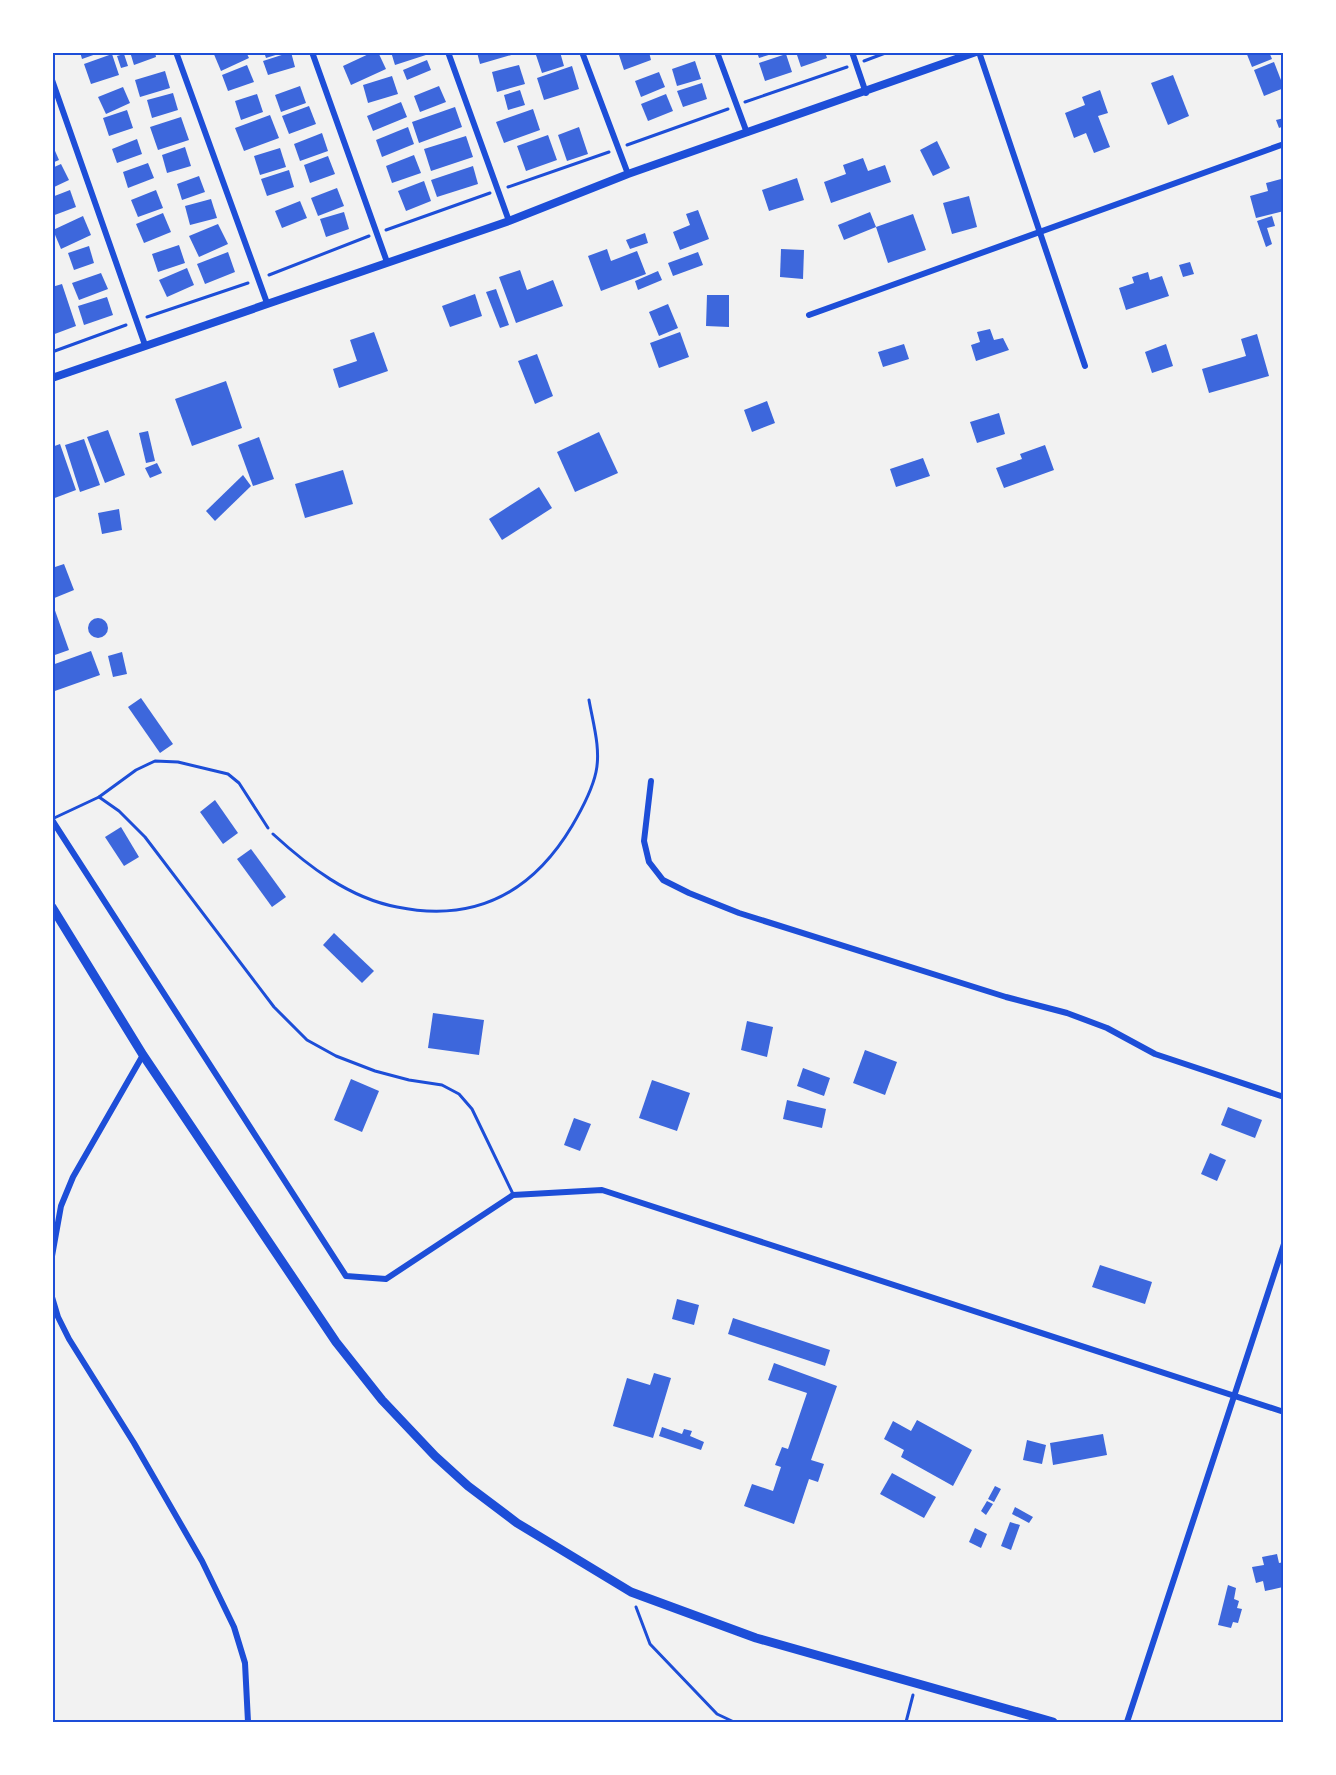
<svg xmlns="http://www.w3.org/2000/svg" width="1336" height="1775" viewBox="0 0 1336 1775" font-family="Mulish,sans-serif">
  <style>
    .building { fill: #3d67dc }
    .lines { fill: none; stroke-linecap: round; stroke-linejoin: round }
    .path { stroke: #1d4ed8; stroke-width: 3 }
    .service { stroke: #1d4ed8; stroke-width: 3 }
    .minor { stroke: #1d4ed8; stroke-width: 6 }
    .tertiary { stroke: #1d4ed8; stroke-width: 8 }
    .secondary { stroke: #1d4ed8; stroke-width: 9 }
    .neatline { fill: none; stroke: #1d4ed8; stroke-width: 2 }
  </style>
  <rect width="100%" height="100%" fill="#f2f2f2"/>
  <g class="building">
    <path d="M80,52H99V53L82,59Z"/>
    <path d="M130,52H155L156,57L134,65Z"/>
    <path d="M213,52H246L249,58L221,71Z"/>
    <path d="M264,52H282V53L266,58Z"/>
    <path d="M291,52L295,67L268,75L263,61Z"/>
    <path d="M373,52H378L386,69L351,85L343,66Z"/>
    <path d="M391,52H432V53L395,65Z"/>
    <path d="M477,52H518V53L480,64Z"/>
    <path d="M535,52H560L564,66L542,73Z"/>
    <path d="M618,52H649L651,60L624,70Z"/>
    <path d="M757,52H774L775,53L759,58Z"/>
    <path d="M796,52H825L827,58L801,67Z"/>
    <path d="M1246,52H1269L1272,59L1252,67Z"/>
    <path d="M112,54L119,75L91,84L84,64Z"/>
    <path d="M124,54L128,66L121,68L117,56Z"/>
    <path d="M786,54L792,72L765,81L759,63Z"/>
    <path d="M427,60L431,70L407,80L403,70Z"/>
    <path d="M695,61L701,79L677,86L672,69Z"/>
    <path d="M1274,62L1284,88L1264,96L1254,70Z"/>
    <path d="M247,65L254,82L228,91L222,75Z"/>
    <path d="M519,65L525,84L497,92L492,72Z"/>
    <path d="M572,66L579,89L544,100L537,78Z"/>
    <path d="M165,71L170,88L140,97L135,80Z"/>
    <path d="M659,72L665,87L641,97L635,81Z"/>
    <path d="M1173,75L1189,116L1168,125L1151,83Z"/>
    <path d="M392,76L398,94L368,103L363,85Z"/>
    <path d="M702,83L707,99L683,107L677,91Z"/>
    <path d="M300,86L306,103L281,112L275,95Z"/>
    <path d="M439,86L446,102L420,112L414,96Z"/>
    <path d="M123,87L130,103L106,114L98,97Z"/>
    <path d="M520,90L525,105L508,110L504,95Z"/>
    <path d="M1100,90L1108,113L1098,116L1110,147L1094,153L1086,133L1074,138L1065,113L1085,105L1082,97Z"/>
    <path d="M173,93L178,110L152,118L147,100Z"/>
    <path d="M257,94L263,112L241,120L235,101Z"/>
    <path d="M666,94L673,111L648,121L641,104Z"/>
    <path d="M401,102L407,117L373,131L367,116Z"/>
    <path d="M309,106L316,124L289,134L282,116Z"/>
    <path d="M455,107L462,127L419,143L412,122Z"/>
    <path d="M533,109L540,130L504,143L496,122Z"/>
    <path d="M127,110L133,128L109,136L103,118Z"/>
    <path d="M270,115L279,138L244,151L235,128Z"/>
    <path d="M181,117L189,140L158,150L150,127Z"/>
    <path d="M1284,118V126L1279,128L1276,120Z"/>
    <path d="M408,127L414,144L382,157L376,140Z"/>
    <path d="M579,127L588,154L567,161L558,135Z"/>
    <path d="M322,133L328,151L300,161L294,144Z"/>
    <path d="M548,135L557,160L526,171L517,146Z"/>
    <path d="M466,136L473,157L431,171L424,149Z"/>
    <path d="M137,139L142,154L117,163L112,149Z"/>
    <path d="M937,141L950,168L933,176L920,150Z"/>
    <path d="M52,144L59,160L52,163Z"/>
    <path d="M185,147L191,166L167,173L162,155Z"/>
    <path d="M280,148L286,167L260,175L254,156Z"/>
    <path d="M414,155L421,173L392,183L386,166Z"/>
    <path d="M328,156L335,174L310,183L304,165Z"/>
    <path d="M863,158L868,171L885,165L891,182L831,203L824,182L846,174L843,165Z"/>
    <path d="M148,163L154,178L128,188L123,172Z"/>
    <path d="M61,164L69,180L52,188V168Z"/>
    <path d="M473,166L478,184L437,197L431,180Z"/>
    <path d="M289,170L294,187L267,196L261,179Z"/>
    <path d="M199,176L205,192L182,200L177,184Z"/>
    <path d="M797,178L804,200L769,211L762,190Z"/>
    <path d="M1281,179L1284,211L1256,218L1250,196L1268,191L1266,183Z"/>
    <path d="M424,181L431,201L406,211L398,191Z"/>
    <path d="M337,188L344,206L318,216L311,198Z"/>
    <path d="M70,190L76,207L52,216V197Z"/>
    <path d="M156,190L163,208L138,217L131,200Z"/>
    <path d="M969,196L977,227L952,234L943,203Z"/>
    <path d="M211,199L217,218L190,225L185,206Z"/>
    <path d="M300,201L307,218L282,228L275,211Z"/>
    <path d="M698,210L709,239L680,250L673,232L690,225L686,214Z"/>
    <path d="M344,212L349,229L326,237L320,219Z"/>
    <path d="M870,212L876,227L844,240L838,225Z"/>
    <path d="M163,213L171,232L144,243L136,224Z"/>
    <path d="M913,214L926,250L888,263L876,227Z"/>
    <path d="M83,216L91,235L61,249L53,230Z"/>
    <path d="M1272,216L1275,226L1267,228L1272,244L1266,247L1257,221Z"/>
    <path d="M218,224L228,244L199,257L189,236Z"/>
    <path d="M645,233L648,243L630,249L626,240Z"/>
    <path d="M179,245L185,263L158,272L152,254Z"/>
    <path d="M89,246L94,263L74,270L68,253Z"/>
    <path d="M607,249L611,261L637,251L646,274L601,291L588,256Z"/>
    <path d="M781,249L804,250L803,279L780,277Z"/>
    <path d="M228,252L235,272L205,284L197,264Z"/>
    <path d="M698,252L703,265L673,276L668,263Z"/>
    <path d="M1190,262L1194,274L1183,277L1179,265Z"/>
    <path d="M187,268L194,285L167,297L159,280Z"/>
    <path d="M520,270L527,290L553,280L563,306L516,323L499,277Z"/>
    <path d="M658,271L662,280L638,290L635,281Z"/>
    <path d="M1148,272L1150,280L1162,276L1169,296L1126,310L1119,288L1134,283L1132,277Z"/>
    <path d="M101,273L108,289L79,300L72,283Z"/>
    <path d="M62,284L76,326L52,335V287Z"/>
    <path d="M496,289L509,325L500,328L486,292Z"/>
    <path d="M475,294L482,316L450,327L442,306Z"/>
    <path d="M707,295H729V327L706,326Z"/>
    <path d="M107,297L113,315L84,325L78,306Z"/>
    <path d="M668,304L678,328L659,336L649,312Z"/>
    <path d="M990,329L994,340L1003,338L1009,350L976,361L971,345L980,342L977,332Z"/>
    <path d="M374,332L388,371L339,388L333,369L357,361L350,340Z"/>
    <path d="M680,332L689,357L659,368L650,343Z"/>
    <path d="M1257,334L1269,376L1209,393L1202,369L1246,356L1241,339Z"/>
    <path d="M904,344L909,359L883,367L878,352Z"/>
    <path d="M1166,344L1173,366L1152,373L1145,352Z"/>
    <path d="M537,354L553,396L535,404L518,361Z"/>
    <path d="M226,381L242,428L192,446L175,399Z"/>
    <path d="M767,401L775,423L752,432L744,410Z"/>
    <path d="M999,413L1005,434L977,443L970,422Z"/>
    <path d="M108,430L125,475L105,483L87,437Z"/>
    <path d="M148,431L155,461L146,463L139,433Z"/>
    <path d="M599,432L618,473L575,492L557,452Z"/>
    <path d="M259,437L274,479L253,486L238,445Z"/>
    <path d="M84,439L100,485L80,492L65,445Z"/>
    <path d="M60,444L76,490L52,499V447Z"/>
    <path d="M1045,445L1054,470L1004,488L996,468L1022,459L1020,454Z"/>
    <path d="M923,458L930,476L896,487L890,469Z"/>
    <path d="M157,463L162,473L150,478L145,468Z"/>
    <path d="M343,470L353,504L305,518L295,484Z"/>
    <path d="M243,475L251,486L215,521L206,511Z"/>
    <path d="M539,487L552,508L502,540L489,519Z"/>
    <path d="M119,509L122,530L102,534L98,513Z"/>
    <path d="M64,564L74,590L52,599V568Z"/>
    <path d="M52,602L69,650L52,656Z"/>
    <circle cx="98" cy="628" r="10"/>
    <path d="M91,651L100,675L52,692V665Z"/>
    <path d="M122,652L127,674L113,677L108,656Z"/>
    <path d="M141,698L173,744L160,753L128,707Z"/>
    <path d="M215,800L238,833L223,844L200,812Z"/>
    <path d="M121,827L139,857L124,866L105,837Z"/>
    <path d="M251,849L286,897L272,907L237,859Z"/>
    <path d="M334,933L374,971L362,983L323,945Z"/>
    <path d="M433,1013L484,1020L479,1055L428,1048Z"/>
    <path d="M747,1021L773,1027L767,1057L741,1050Z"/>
    <path d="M865,1050L897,1062L885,1095L853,1083Z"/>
    <path d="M803,1068L830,1078L824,1096L797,1086Z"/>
    <path d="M351,1079L379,1091L362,1132L334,1120Z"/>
    <path d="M652,1080L690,1093L677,1131L639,1118Z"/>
    <path d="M787,1100L826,1109L822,1128L783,1119Z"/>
    <path d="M1228,1107L1262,1120L1255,1138L1221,1125Z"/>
    <path d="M574,1118L591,1124L580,1151L564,1145Z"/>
    <path d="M1210,1153L1226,1160L1217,1181L1201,1174Z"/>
    <path d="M1100,1265L1152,1282L1145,1304L1092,1287Z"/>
    <path d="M677,1299L699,1305L694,1325L672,1319Z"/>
    <path d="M733,1318L830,1350L825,1366L728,1334Z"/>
    <path d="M774,1363L837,1386L811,1460L824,1464L818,1482L809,1479L794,1524L744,1506L752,1484L773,1491L781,1467L775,1465L782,1447L788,1449L807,1393L768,1380Z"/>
    <path d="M654,1373L671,1378L653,1438L613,1426L627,1378L650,1385Z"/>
    <path d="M917,1420L972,1450L953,1486L901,1457L904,1450L884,1439L893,1421L911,1431Z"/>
    <path d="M662,1427L682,1434L684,1429L692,1431L690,1436L704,1442L701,1450L659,1436Z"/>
    <path d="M1103,1434L1107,1455L1053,1465L1050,1443Z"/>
    <path d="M1027,1440L1046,1445L1042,1464L1023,1460Z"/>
    <path d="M892,1473L936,1497L924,1518L880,1494Z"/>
    <path d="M995,1486L1001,1489L994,1502L988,1499Z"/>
    <path d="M987,1501L993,1504L986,1515L981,1511Z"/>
    <path d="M1015,1507L1033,1517L1029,1523L1012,1514Z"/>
    <path d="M1010,1522L1020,1525L1011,1550L1001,1546Z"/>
    <path d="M975,1528L987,1534L981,1548L969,1542Z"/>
    <path d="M1277,1554L1279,1563L1284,1562L1283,1587L1265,1591L1263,1581L1256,1583L1252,1567L1264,1565L1262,1557Z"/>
    <path d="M1228,1585L1236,1588L1234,1599L1239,1601L1237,1608L1242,1609L1238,1623L1233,1622L1231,1628L1218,1625Z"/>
  </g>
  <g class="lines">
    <g class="path">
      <path d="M864,61L888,52"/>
      <path d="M745,102L847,67"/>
      <path d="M627,145L728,109"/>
      <path d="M508,187L609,152"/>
      <path d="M386,230L490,193"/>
      <path d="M269,275L369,236"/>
      <path d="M147,317L248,283"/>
      <path d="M52,352L126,325"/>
      <path d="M273,834C308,866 349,898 397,907C475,923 532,893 572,826C582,809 592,791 596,772C601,749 593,723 589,700"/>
      <path d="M636,1607L650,1644L717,1714L734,1722"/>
      <path d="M906,1722L913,1695"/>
    </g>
    <g class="service">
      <path d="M99,797L119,811L145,837L274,1007L307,1040L336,1056L375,1071L409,1080L442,1085L459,1094L472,1109L513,1194"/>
      <path d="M52,819L99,797L136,770L155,761L178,762L228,774L239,783L268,828"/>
    </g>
    <g class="minor">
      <path d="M176,52L267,303"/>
      <path d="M312,52L387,262"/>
      <path d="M448,52L509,221"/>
      <path d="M582,52L628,174"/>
      <path d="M717,52L747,133"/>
      <path d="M852,52L866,93"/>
      <path d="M979,52L1085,366"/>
      <path d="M52,80L145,345"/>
      <path d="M809,315L1284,144"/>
      <path d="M651,781L644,841L649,862L663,880L689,893L739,913L1006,997L1067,1013L1107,1028L1155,1054L1284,1097"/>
      <path d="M52,820L346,1276L386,1279L513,1195L602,1190L1284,1412"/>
      <path d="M52,1256L61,1206L73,1177L143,1055"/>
      <path d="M52,1297L58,1317L69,1339L134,1443L202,1561L234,1627L245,1663L248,1722"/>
      <path d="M1127,1722L1284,1244"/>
    </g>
    <path class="tertiary" d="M52,378L509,221L628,174L976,52"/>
    <path class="secondary" d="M52,907L143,1055L336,1342L382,1400L435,1456L468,1486L517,1523L631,1592L756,1638L1053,1722"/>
  </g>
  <rect width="1336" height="1775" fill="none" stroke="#ffffff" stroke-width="108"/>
  <rect x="54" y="54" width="1228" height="1667" class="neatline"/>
</svg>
